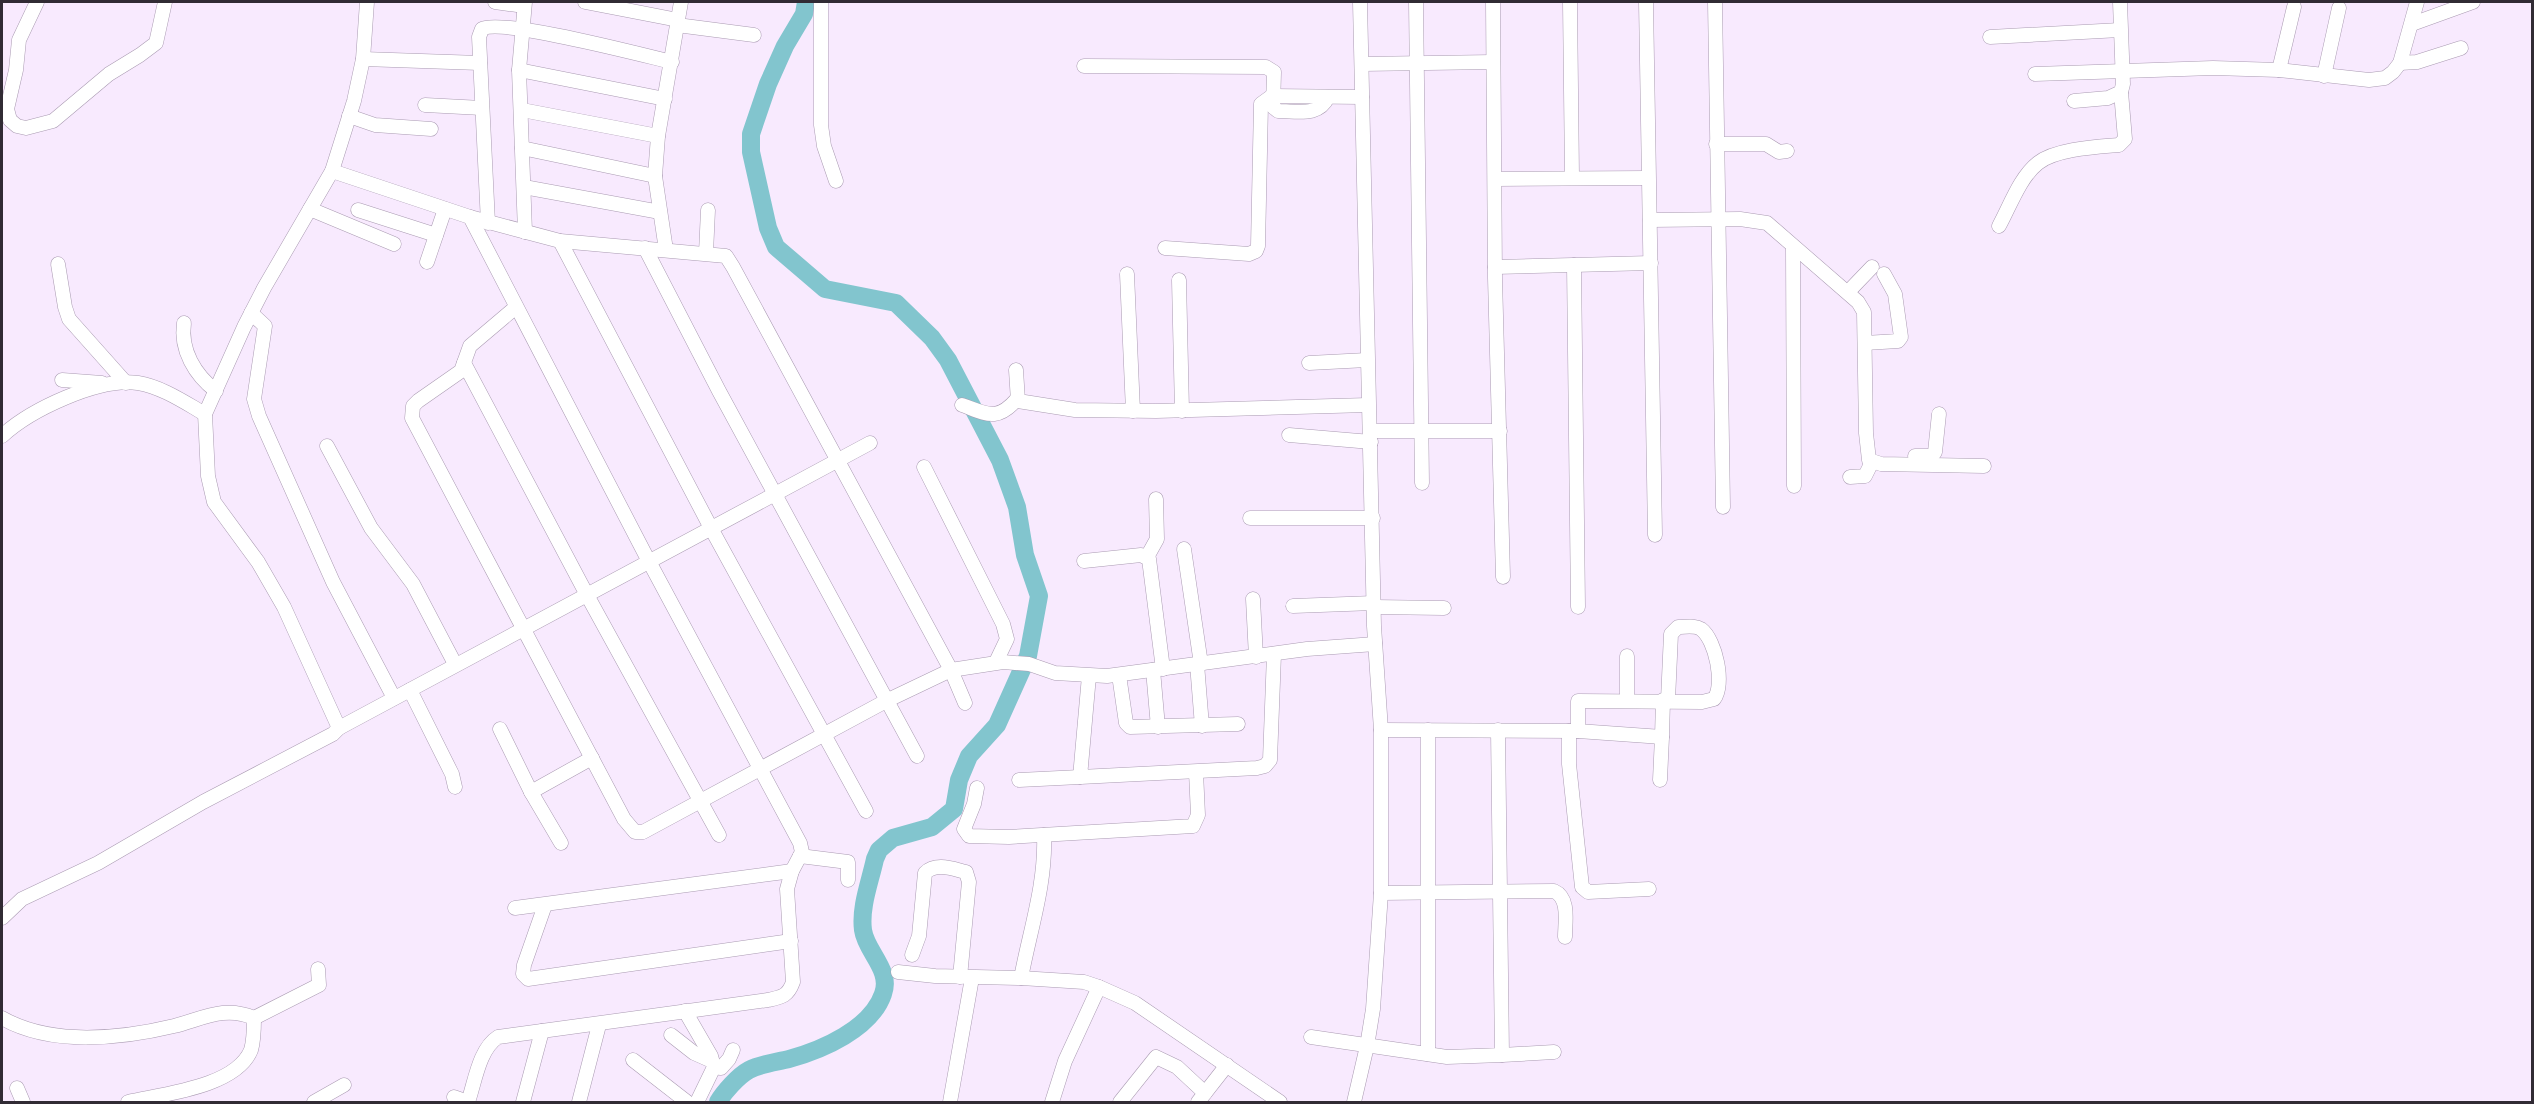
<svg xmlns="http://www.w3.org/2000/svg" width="2534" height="1104" viewBox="0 0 2534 1104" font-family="'IBM Plex Sans',sans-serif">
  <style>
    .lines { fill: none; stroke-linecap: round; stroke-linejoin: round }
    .river { stroke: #82c5ce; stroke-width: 18 }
    .minor-casing { stroke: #aa9bb2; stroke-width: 15 }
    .minor { stroke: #fff; stroke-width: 14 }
  </style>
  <rect width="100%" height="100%" fill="#f8eafe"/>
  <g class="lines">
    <path class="river" d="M718,1102C724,1092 738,1076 749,1070C760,1064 777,1062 789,1059C822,1050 871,1029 883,994C892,970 866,952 863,930C860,907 870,882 875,859L879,850L893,838L932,827L954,809L959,780L969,756L997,725L1028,656L1039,596L1025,555L1017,507L1000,460L948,360L932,338L896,303L825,289L776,247L768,228L751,152V134L768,84L785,46L804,14L806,2"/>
    <defs>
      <g id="minor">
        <path d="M37,2L19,40L16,70L7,109L10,120L17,126L26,128L53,121L109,74L140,55L156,43L165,2"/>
        <path d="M495,2L524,6"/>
        <path d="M585,2L678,20"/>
        <path d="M821,2V125L824,146L836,181"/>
        <path d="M1416,2L1422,483"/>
        <path d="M1493,2L1495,278L1503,577"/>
        <path d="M1570,2L1572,177"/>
        <path d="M1646,2L1655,535"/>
        <path d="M1715,2L1723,507"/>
        <path d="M2412,24L2473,2"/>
        <path d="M677,25L754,35"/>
        <path d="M1990,37L2120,30"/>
        <path d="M363,59L480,63"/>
        <path d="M2400,63L2417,62L2461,48"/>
        <path d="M1362,64L1493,62"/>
        <path d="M1084,66L1266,67L1274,72L1273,107L1278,111C1298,111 1319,117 1328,97"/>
        <path d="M519,70L665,99"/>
        <path d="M2279,70L2294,7"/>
        <path d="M2035,74L2213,68L2279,70L2369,80L2385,78L2393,72L2400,63L2417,2"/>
        <path d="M2324,76L2339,8"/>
        <path d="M2074,101L2108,98L2121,92L2123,84L2120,2"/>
        <path d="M425,105L482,108"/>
        <path d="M522,110L658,136"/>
        <path d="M349,116L375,125L431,129"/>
        <path d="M1716,144H1766L1779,152L1787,151"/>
        <path d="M522,148L655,176"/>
        <path d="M332,171L470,217L560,241L726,256L733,267L951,670L965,703"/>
        <path d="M1495,179L1647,178"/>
        <path d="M524,187L660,212"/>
        <path d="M310,209L394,244"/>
        <path d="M358,210L436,235"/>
        <path d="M1650,220L1740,219L1767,223L1858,302L1864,312L1866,433L1869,460L1881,464L1984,466"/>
        <path d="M488,223L479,37L482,29C501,18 642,55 672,62"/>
        <path d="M1999,226C2010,206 2020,177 2038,163C2056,149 2096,147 2119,145L2125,139L2121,92"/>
        <path d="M525,232L519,70L525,2"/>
        <path d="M560,241L712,530L866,811"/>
        <path d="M645,248L719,391L917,756"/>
        <path d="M1165,248L1249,254L1256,251L1258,246L1261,104L1272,96L1362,97"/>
        <path d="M1793,248L1794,486"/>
        <path d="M666,250L655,176L658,136L681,2"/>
        <path d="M706,253L708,210"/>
        <path d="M427,262L445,209"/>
        <path d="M58,264L65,307L69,319L126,383"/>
        <path d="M1574,265L1578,607"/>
        <path d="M1495,267L1651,263"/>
        <path d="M1127,274L1133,411"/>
        <path d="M1179,280L1182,411"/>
        <path d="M1848,292L1872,267"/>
        <path d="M516,307L470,346L461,371L418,401L413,406L412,418L624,819L635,832H643L886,701L951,670L1003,662L1029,664L1055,673L1107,676L1307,649L1375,644"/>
        <path d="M251,313L265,326L254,399L259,416L333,582L394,698"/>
        <path d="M184,323C180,350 195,375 216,391"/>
        <path d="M1865,343L1898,341L1901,337L1895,294L1884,274"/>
        <path d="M464,363L587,595L719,835"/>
        <path d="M1309,363L1367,360"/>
        <path d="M1016,370L1018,401L1075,410L1156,411L1368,405"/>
        <path d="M62,380L102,383"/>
        <path d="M962,405C987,414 997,422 1017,399"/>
        <path d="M1371,431H1500"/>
        <path d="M1289,435L1371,442"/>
        <path d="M2,436C30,410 99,377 138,383C162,387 184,402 205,414"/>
        <path d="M327,446L371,528L413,584L455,664"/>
        <path d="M1915,456H1932L1935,452L1939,414"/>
        <path d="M924,467L1003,624L1007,639L996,662"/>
        <path d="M1850,477L1865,476L1872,462"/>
        <path d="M1250,518H1373"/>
        <path d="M1184,549L1201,664"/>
        <path d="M1147,557L1157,539L1156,499"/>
        <path d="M1084,561L1141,555L1149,559L1163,669"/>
        <path d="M1253,599L1256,657"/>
        <path d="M1293,606L1374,603"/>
        <path d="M1374,607L1444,608"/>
        <path d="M1627,656V700"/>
        <path d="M1197,664L1202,726"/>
        <path d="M1153,670L1158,727"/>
        <path d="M1119,675L1126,723L1130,727L1238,724"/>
        <path d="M1089,676L1080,777L1257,768L1265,766L1270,760L1274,654"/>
        <path d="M410,690L452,774L455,787"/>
        <path d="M339,728L870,443"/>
        <path d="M500,729L531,792L561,843"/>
        <path d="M1381,730L1578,731L1662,737L1663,700"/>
        <path d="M1569,731V764L1582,887L1588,892L1649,889"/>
        <path d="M1578,731V701L1702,702L1714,699C1725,685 1716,640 1701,629C1695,625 1686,627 1678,627L1671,634L1668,700"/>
        <path d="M1019,780L1080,777"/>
        <path d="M1660,780L1662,737"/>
        <path d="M977,788L974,804L964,829L969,836L1009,837L1193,826L1198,815L1196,772"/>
        <path d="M531,792L592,758"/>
        <path d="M800,856L848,862V880"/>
        <path d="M1381,893L1554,891C1570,898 1565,922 1565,937"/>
        <path d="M545,905L524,965L523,974L528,979L791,941"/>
        <path d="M515,908L792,871"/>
        <path d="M2,918L22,899L98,863L203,802L333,734L339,728L284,607L258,562L214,502L208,476L205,414L244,327L264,288L332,171L354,101L363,59L367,2"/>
        <path d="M912,955L919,936L925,873C936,862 953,869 966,872L969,882L960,977"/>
        <path d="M898,972L935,976L1021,978L1084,982L1099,987L1135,1003L1280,1102"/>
        <path d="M1021,978C1030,930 1046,884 1044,835"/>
        <path d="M685,1011L711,1056L714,1067L697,1102"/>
        <path d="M2,1018C51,1046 120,1039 174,1026C202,1019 225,1005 254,1018C254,1028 254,1040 251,1050C236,1087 163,1094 128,1102"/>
        <path d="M254,1018L319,985L318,969"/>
        <path d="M671,1035L694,1053L712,1061"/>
        <path d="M1311,1037L1447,1057L1502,1055L1498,730"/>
        <path d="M1428,1054V730"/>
        <path d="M1502,1055L1554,1052"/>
        <path d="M633,1060L687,1102"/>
        <path d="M714,1067L721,1068L729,1059L733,1050"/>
        <path d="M17,1088L23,1102"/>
        <path d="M454,1097L468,1102"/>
        <path d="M314,1102L344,1085"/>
        <path d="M468,1102C475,1082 479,1049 498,1037L768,1000C782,997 788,996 793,982L787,889L792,871L802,852L800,843L644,552L470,217"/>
        <path d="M523,1102L542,1031"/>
        <path d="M579,1102L599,1025"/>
        <path d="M950,1102L972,978"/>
        <path d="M1052,1102L1065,1061L1099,987"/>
        <path d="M1120,1102L1156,1057L1177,1067L1205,1093"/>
        <path d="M1198,1102L1227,1065"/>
        <path d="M1354,1102L1367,1046L1373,1009L1381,893V730L1374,626L1360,2"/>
      </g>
    </defs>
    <use href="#minor" class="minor-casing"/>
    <use href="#minor" class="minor"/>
  </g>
  <rect width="2534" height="1104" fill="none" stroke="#312b34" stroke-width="6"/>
</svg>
